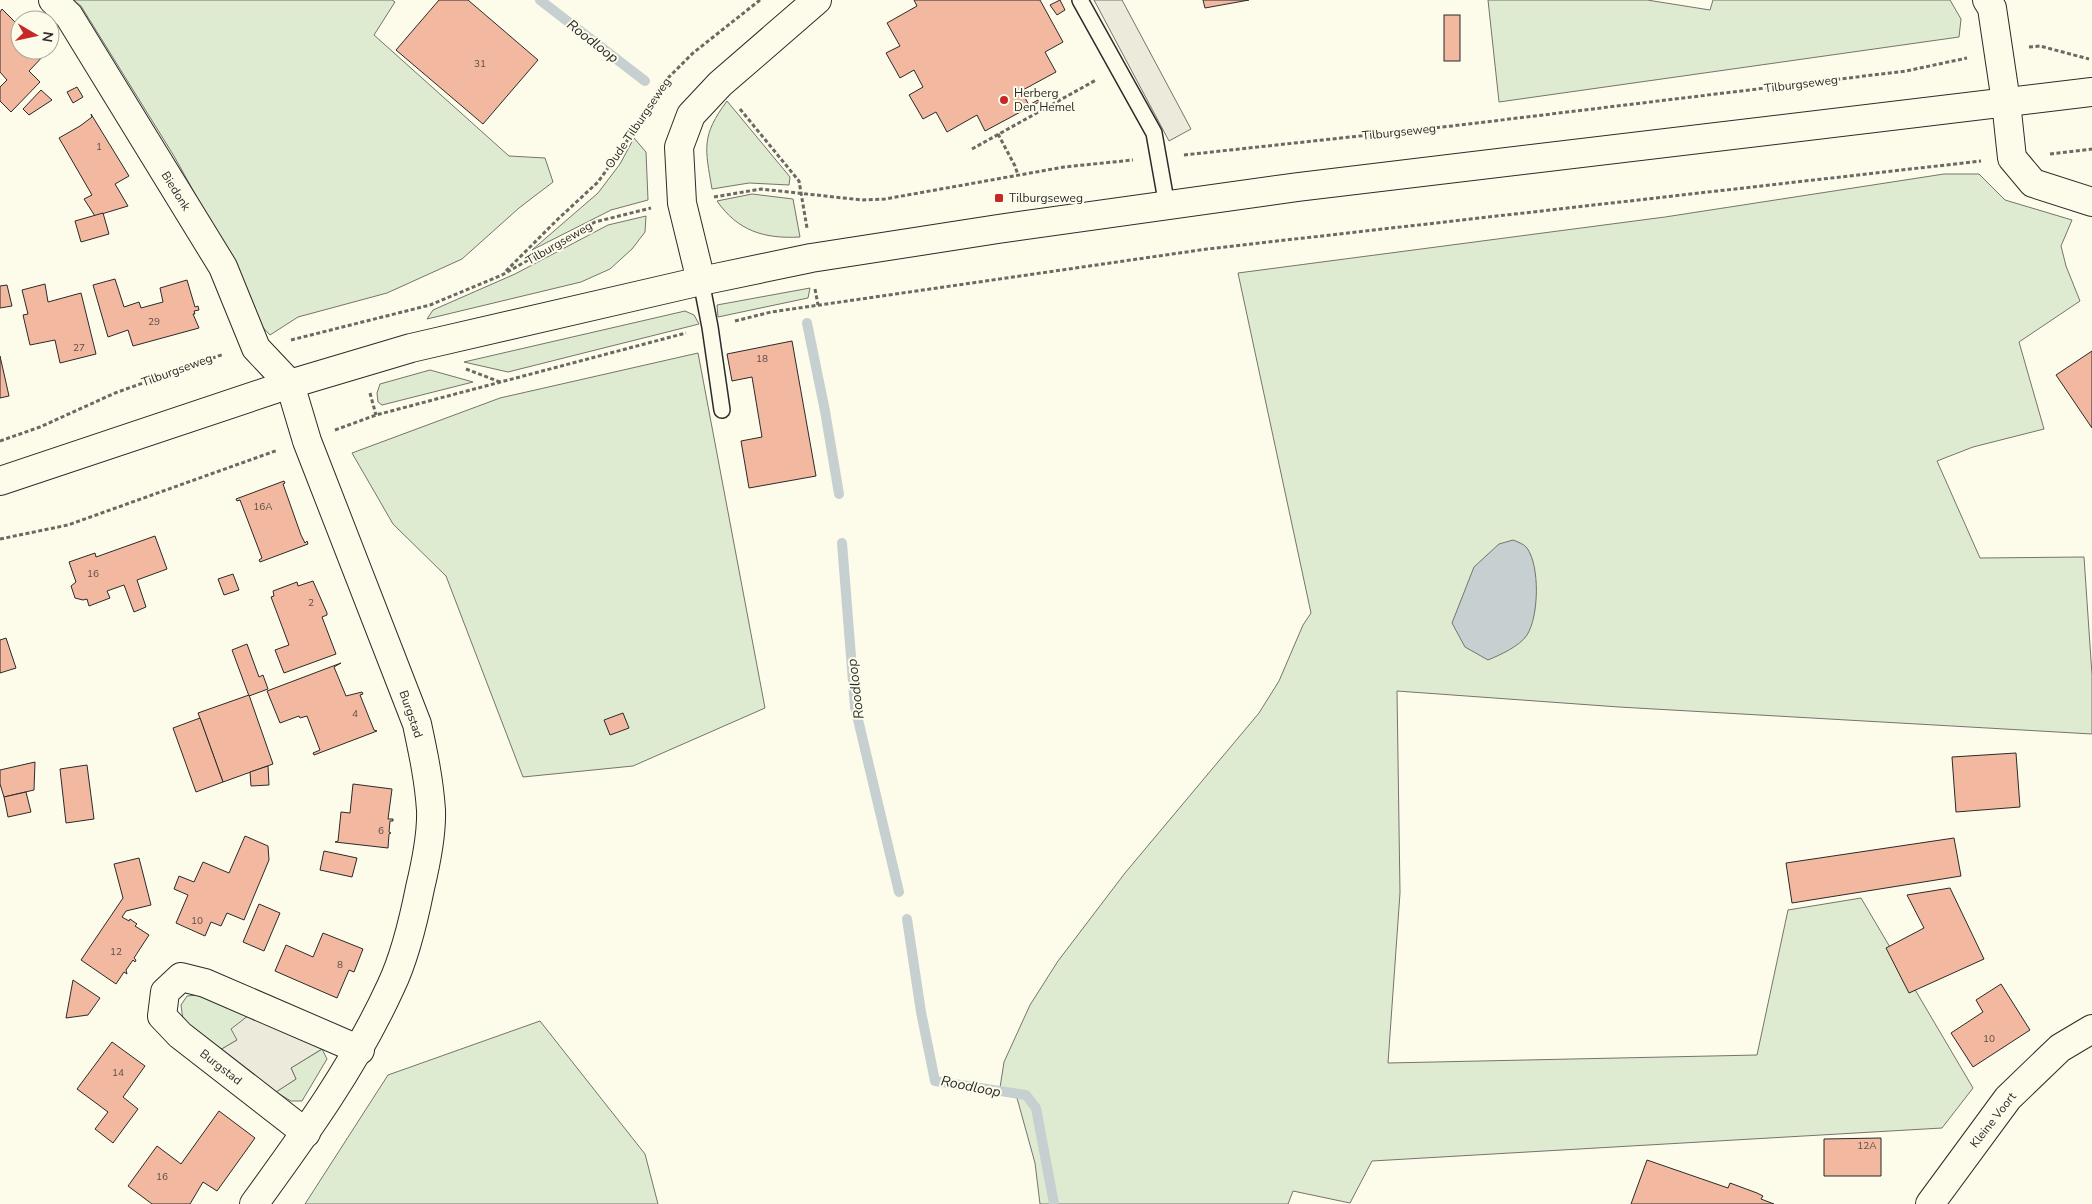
<svg xmlns="http://www.w3.org/2000/svg" width="2092" height="1204" viewBox="0 0 2092 1204" font-family="'Nunito Sans',sans-serif">
  <style>
    .green { fill: #deebd1; stroke: #74746e }
    .parking { fill: #eceadb; stroke: #74746e }
    .water { fill: #c7d0d0; stroke: #74746e }
    .lines { fill: none; stroke-linecap: round; stroke-linejoin: round }
    .stream { stroke: #c7d0d0; stroke-width: 10 }
    .building { fill: #f2b8a0; stroke: #2b2b2b }
    .lane-casing { stroke: #2b2b2b; stroke-width: 18 }
    .street-casing { stroke: #2b2b2b; stroke-width: 30 }
    .secondary-casing { stroke: #2b2b2b; stroke-width: 30 }
    .path { stroke: #6a6964; stroke-width: 3; stroke-dasharray: 4 2.5; stroke-linecap: butt }
    .lane { stroke: #fdfbea; stroke-width: 15 }
    .street { stroke: #fdfbea; stroke-width: 28 }
    .secondary { stroke: #fdfbea; stroke-width: 28 }
    .poi-dot { fill: #c62828; stroke: #fdfbea; stroke-width: 2 }
    .labels { text-anchor: middle; stroke-width: 4; stroke-linejoin: round; paint-order: stroke }
    .number-label { font-size: 10px; fill: #5d4e48 }
    .street-label { font-size: 12px; fill: #2b2b2b; stroke: #fdfbea }
    .poi-label { font-size: 12px; fill: #2b2b2b; stroke: #fdfbea; text-anchor: start }
    .water-label { font-size: 14px; font-style: italic; fill: #2b2b2b; stroke: #fdfbea }
  </style>
  <rect width="100%" height="100%" fill="#fdfbea"/>
  <g class="green">
    <path d="M73,0H392L395,2L374,35L509,156L545,158L553,182L519,208L462,259L387,293L298,317L270,335L257,321L234,264L174,156L81,6Z"/>
    <path d="M1488,0H1647L1710,10L1713,0H1950L1961,19L1959,37L1499,102Z"/>
    <path d="M727,101L790,177L789,185L749,183L712,189C705,148 701,136 727,101Z"/>
    <path d="M634,138L646,152L648,200L611,210L532,250L598,193L620,164Z"/>
    <path d="M1944,174H1979L2005,200L2072,220L2061,246L2066,266L2080,301L2019,342L2044,429L1973,447L1937,461L1980,558L2084,557L2092,675V734L1619,707L1397,691L1400,893L1388,1063L1757,1055L1788,910L1861,898L1973,1088L1942,1128L1372,1161L1350,1203L1293,1191L1288,1204H1040L1035,1163L1017,1098L999,1094L1004,1062L1030,1005L1058,961L1125,873L1259,713L1279,681L1303,625L1311,613L1238,273L1665,217Z"/>
    <path d="M752,194L793,199L800,237C764,239 738,231 717,201Z"/>
    <path d="M646,216L645,232L632,249L610,269L581,282L427,319L433,310L515,274L608,225Z"/>
    <path d="M810,288L808,298L718,317L717,305Z"/>
    <path d="M685,311L694,315L699,324L508,372L464,362Z"/>
    <path d="M698,353L765,708L633,766L523,777L446,576L393,524L352,453L500,398Z"/>
    <path d="M430,370L473,382L382,405L378,402L377,393L380,384Z"/>
    <path d="M197,995L249,1015L237,1040L220,1050L183,1020L181,1005L187,996Z"/>
    <path d="M540,1021L645,1154L658,1204H305L388,1075Z"/>
    <path d="M322,1049L327,1059L302,1101H291L276,1092L296,1079L291,1068Z"/>
  </g>
  <g class="parking">
    <path d="M1094,0H1122L1191,129L1169,141Z"/>
    <path d="M249,1015L318,1044L322,1049L291,1068L296,1079L276,1092L220,1050L237,1040L231,1029Z"/>
  </g>
  <path class="water" d="M1513,540C1518,542 1524,544 1527,548C1540,566 1539,616 1527,635C1520,646 1500,655 1488,660L1465,647L1452,623L1474,567L1499,544Z"/>
  <g class="lines">
    <g class="stream">
      <path d="M540,0L645,81"/>
      <path d="M807,323L825,411L839,494"/>
      <path d="M842,543L855,707L899,892"/>
      <path d="M907,919L921,1012L935,1081L1026,1095L1036,1108L1054,1204"/>
    </g>
  </g>
  <g class="building">
    <path d="M439,0H468L538,60L483,124L396,50Z"/>
    <path d="M914,0H1040L1063,42L1045,52L1056,72L1021,91L1029,105L1038,100L1039,102L985,131L977,115L947,132L936,112L923,119L909,95L923,87L914,70L900,78L886,53L900,46L887,23L917,6Z"/>
    <path d="M1060,0L1065,10L1057,15L1050,5Z"/>
    <path d="M1203,0H1249L1205,8Z"/>
    <path d="M2,9L20,27V50H44L47,52L29,71L40,82L11,112L0,101V87L7,80L0,72V12Z"/>
    <rect x="1444" y="15" width="16" height="46"/>
    <path d="M77,87L83,97L73,103L67,92Z"/>
    <path d="M41,90L52,100L29,115L23,109Z"/>
    <path d="M91,114L129,176L115,184L128,206L95,216L84,199L92,195L59,138L80,126L92,117Z"/>
    <path d="M103,213L109,234L81,242L75,221Z"/>
    <path d="M115,279L124,307L139,302L141,308L163,302L160,288L187,280L195,307L198,306L199,310L194,311L195,314H193L199,328L133,346L128,330L108,337L93,285Z"/>
    <path d="M45,284L48,302L81,293L96,354L60,363L55,340L30,345L23,315L28,314L22,290Z"/>
    <path d="M7,285L12,306L0,308V286Z"/>
    <path d="M792,341L816,476L749,488L741,441L762,437L752,377L732,381L727,354Z"/>
    <path d="M2092,351V428L2056,375Z"/>
    <path d="M0,356L9,396L0,398Z"/>
    <path d="M284,481L285,483L283,484L301,535L305,543L307,541L308,544L260,562L259,560L262,558L240,500L237,501L236,499Z"/>
    <path d="M155,536L167,569L137,580L146,607L134,612L124,585L107,591L110,598L89,606L87,599L83,600L75,598L71,586L76,582L69,562L95,553L96,557Z"/>
    <path d="M233,574L239,590L224,595L218,579Z"/>
    <path d="M313,581L327,613V615L322,617L336,654L284,673L275,650L289,645L271,597L274,596L273,591L297,582L298,586Z"/>
    <path d="M6,638L16,668L0,673V640Z"/>
    <path d="M247,644L259,677L263,675L268,689L249,696L232,650Z"/>
    <path d="M341,663L334,667L346,696L362,692L363,694L360,695L374,730L377,731L314,755L313,753L320,750L307,716L300,718L299,716L280,723L267,691Z"/>
    <path d="M249,695L273,764L223,782L198,713Z"/>
    <path d="M623,713L629,728L610,735L604,720Z"/>
    <path d="M200,718L223,782L196,792L173,728Z"/>
    <path d="M2016,753L2020,807L1956,812L1952,757Z"/>
    <path d="M35,762L34,790L4,797L0,784V770Z"/>
    <path d="M87,765L94,819L66,823L60,769Z"/>
    <path d="M268,766L269,785L251,786L250,772Z"/>
    <path d="M353,784L392,789L388,819H393V821H390L389,832L391,833L389,834L388,848L335,842L338,841L341,812L350,813Z"/>
    <path d="M26,792L31,812L8,817L4,797Z"/>
    <path d="M245,836L268,846L269,860L244,920L227,913L221,926L211,922L205,936L176,923L188,895L174,889L179,876L194,882L203,862L229,873Z"/>
    <path d="M1954,838L1961,876L1792,903L1786,863Z"/>
    <path d="M324,851L357,858L352,877L320,870Z"/>
    <path d="M139,858L151,905L126,911L122,917L129,921L130,919L137,924L135,926L149,935L134,958L136,960L135,962L133,960L126,970L127,974L124,972L116,984L81,960L123,898L114,864Z"/>
    <path d="M1950,888L1984,959L1909,993L1886,948L1924,928L1907,895Z"/>
    <path d="M259,904L280,913L264,951L243,942Z"/>
    <path d="M323,933L363,949L354,972L349,970L337,998L275,971L286,945L313,957Z"/>
    <path d="M73,980L100,998L88,1015L66,1018Z"/>
    <path d="M2001,984L2030,1030L1973,1067L1951,1033L1983,1012L1976,1000Z"/>
    <path d="M112,1042L145,1066L123,1097L138,1109L113,1143L95,1129L108,1112L77,1089Z"/>
    <path d="M219,1111L255,1138L217,1191L203,1182L190,1204H152L128,1186L157,1146L181,1164Z"/>
    <path d="M1881,1138V1176H1824V1139Z"/>
    <path d="M1647,1160L1728,1188L1730,1183L1757,1193L1763,1196L1761,1199L1774,1204H1631Z"/>
  </g>
  <g class="lines">
    <defs>
      <g id="lane">
        <path d="M1080,0L1154,133L1167,206"/>
        <path d="M701,281L710,327L722,410"/>
      </g>
      <g id="street">
        <path d="M53,0L69,16L223,267L256,348L290,384L307,441L417,724C423,752 429,780 431,810C432,835 426,863 420,888C414,918 404,959 391,986C355,1065 305,1134 254,1204"/>
        <path d="M1987,0L1992,8L2006,102L2012,158L2033,183L2092,202"/>
        <path d="M306,1133L180,1035L162,1016L165,992L181,977L205,983L360,1050"/>
        <path d="M1930,1204L2008,1098L2060,1048L2092,1029"/>
      </g>
      <g id="secondary">
        <path d="M701,281L682,203L679,147L691,115L720,84L817,0"/>
        <path d="M0,481L290,384L411,348L701,281L811,258L998,229L1298,187L2092,92"/>
      </g>
    </defs>
    <use href="#lane" class="lane-casing"/>
    <use href="#street" class="street-casing"/>
    <use href="#secondary" class="secondary-casing"/>
    <g class="path">
      <path d="M2029,47L2040,46L2089,59"/>
      <path d="M740,109L799,181L807,228"/>
      <path d="M998,134L1015,166L1018,175"/>
      <path d="M972,149L1096,80"/>
      <path d="M2050,154L2092,149"/>
      <path d="M1184,155L1452,126L1906,71L1967,58"/>
      <path d="M714,197L761,189L862,200L885,199L1064,167L1133,160"/>
      <path d="M506,271L558,219L598,182L634,131L661,85L693,53L760,0"/>
      <path d="M815,289L818,305"/>
      <path d="M735,321L771,312L1207,249L1981,161"/>
      <path d="M291,340L430,305L502,275L595,222L651,208"/>
      <path d="M466,369L500,382"/>
      <path d="M370,393L376,415"/>
      <path d="M335,430L376,415L686,333"/>
      <path d="M0,441L40,427L115,393L224,354"/>
      <path d="M0,539L68,525L278,450"/>
    </g>
    <use href="#lane" class="lane"/>
    <use href="#street" class="street"/>
    <use href="#secondary" class="secondary"/>
  </g>
  <g class="poi-dot">
    <circle cx="1004" cy="100" r="5"/>
    <rect x="994" y="193" width="10" height="10" rx="2.5"/>
  </g>
  <g class="labels">
    <g class="number-label">
      <text x="480" y="67">31</text>
      <text x="99" y="150">1</text>
      <text x="154" y="325">29</text>
      <text x="79" y="351">27</text>
      <text x="762" y="362">18</text>
      <text x="263" y="510">16A</text>
      <text x="93" y="577">16</text>
      <text x="311" y="606">2</text>
      <text x="355" y="717">4</text>
      <text x="381" y="834">6</text>
      <text x="197" y="924">10</text>
      <text x="116" y="955">12</text>
      <text x="340" y="968">8</text>
      <text x="1989" y="1042">10</text>
      <text x="118" y="1076">14</text>
      <text x="1867" y="1149">12A</text>
      <text x="162" y="1180">16</text>
    </g>
    <g class="street-label">
      <text transform="translate(1801 84) rotate(-7)" y="4">Tilburgseweg</text>
      <text transform="translate(638 123) rotate(-56)" y="4">Oude Tilburgseweg</text>
      <text transform="translate(1399 132) rotate(-6)" y="4">Tilburgseweg</text>
      <text transform="translate(176 191) rotate(58)" y="4">Biedonk</text>
      <text transform="translate(559 243) rotate(-30)" y="4">Tilburgseweg</text>
      <text transform="translate(177 370) rotate(-20)" y="4">Tilburgseweg</text>
      <text transform="translate(411 714) rotate(71)" y="4">Burgstad</text>
      <text transform="translate(221 1067) rotate(38)" y="4">Burgstad</text>
      <text transform="translate(1993 1120) rotate(-52)" y="4">Kleine Voort</text>
    </g>
    <g class="poi-label">
      <text x="1014" y="97">Herberg<tspan x="1014" dy="14">Den Hemel</tspan></text>
      <text x="1009" y="202">Tilburgseweg</text>
    </g>
    <g class="water-label">
      <text transform="translate(593 41) rotate(38)" y="5">Roodloop</text>
      <text transform="translate(855 689) rotate(-97)" y="5">Roodloop</text>
      <text transform="translate(971 1086) rotate(11)" y="5">Roodloop</text>
    </g>
  </g>
  <g transform="translate(35 35) rotate(99)"><circle r="24" fill="#fdfbea" stroke="#a9a89e"/>
  <path d="M0-4L9 19L0 12L-9 19Z" fill="#c62828"/>
  <text y="-8" font-size="14" font-weight="bold" text-anchor="middle" fill="#2b2b2b">N</text>
  </g>
</svg>
